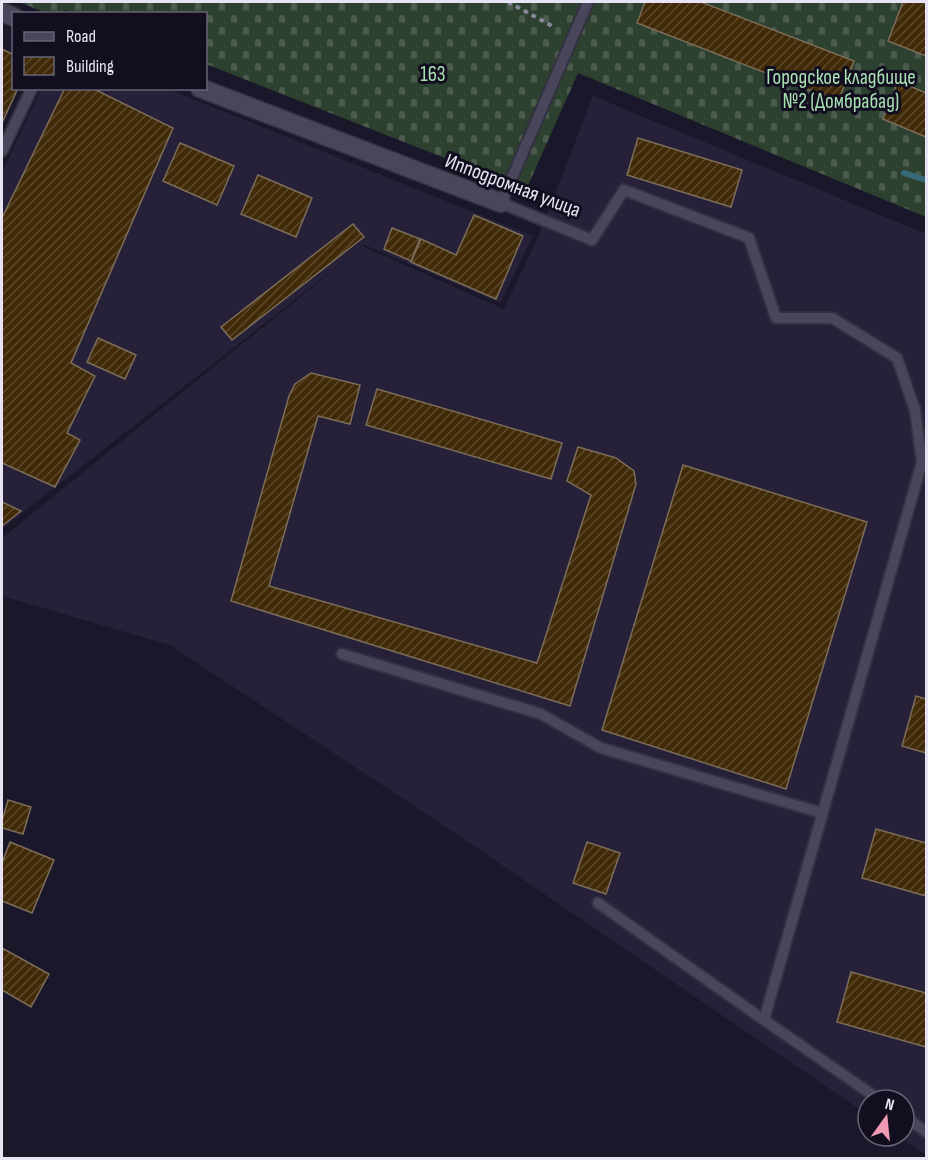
<svg xmlns="http://www.w3.org/2000/svg" width="928" height="1160" viewBox="0 0 928 1160" font-family="'Sofia Sans Condensed',sans-serif">
  <style>
    .built { fill: #262139 }
    .cemetery { fill: url(#cemetery-stones) }
    .lines { fill: none; stroke-linecap: round; stroke-linejoin: round }
    .stream { stroke: #376978; stroke-width: 6 }
    .building { fill: url(#building-hatch); stroke: #7c6d59; stroke-width: 1.5 }
    .lane-casing { stroke: #33303f; stroke-width: 14 }
    .street-casing { stroke: #33303f; stroke-width: 21 }
    .path { stroke: #8a8798; stroke-width: 4; stroke-dasharray: 4.5 4.5; stroke-linecap: butt }
    .lane { stroke: #49455b; stroke-width: 10 }
    .street { stroke: #49455b; stroke-width: 18 }
    .labels { text-anchor: middle; stroke-width: 6; stroke-linejoin: round; paint-order: stroke }
    .park-label { font-size: 21px; fill: #a8e1b2; stroke: #120e20 }
    .street-label { font-size: 21px; fill: #e7e5f3; stroke: #120e20 }
  </style>
  <defs>
    <pattern id="cemetery-stones" width="16" height="16" patternUnits="userSpaceOnUse" patternTransform="scale(1.5)"><rect width="16" height="16" fill="#2c412f"/><path d="M2 7V4a2 2 0 0 1 4 0v3zM10 15v-3a2 2 0 0 1 4 0v3z" fill="#4b5c4e"/></pattern>
    <pattern id="building-hatch" width="6" height="6" patternUnits="userSpaceOnUse" patternTransform="scale(1.5)"><rect width="6" height="6" fill="#412a07"/><path d="M-1 1l2-2M0 6l6-6M5 7l2-2" fill="none" stroke="#5c492c"/></pattern>
  </defs>
  <rect width="100%" height="100%" fill="#1b172a"/>
  <path class="built" d="M41,89H168L533,236L500,303L365,245L362,246L504,309L539,235L593,96L926,234V1155L899,1136H904V1100H868V1115L452,831L170,645L2,596V538L356,252L2,529V173Z"/>
  <path class="cemetery" d="M19,2H926V217L578,73L526,190L206,64V14H76L66,10C52,19 33,7 19,2Z"/>
  <g class="lines">
    <path class="stream" d="M904,173L926,180"/>
  </g>
  <g class="building">
    <path d="M645,2H701L854,61L838,101L637,23Z"/>
    <path d="M903,2H926V56L888,41Z"/>
    <path d="M2,49L14,55V88H18L2,123Z"/>
    <path d="M898,81L926,93V137L883,119Z"/>
    <path d="M65,88H92L173,128L71,363L95,376L67,433L80,440L55,487L2,463V218Z"/>
    <path d="M638,138L742,170L731,207L627,175Z"/>
    <path d="M180,143L234,166L217,205L163,181Z"/>
    <path d="M258,175L312,198L296,237L241,214Z"/>
    <path d="M474,215L523,236L496,299L411,262L421,239L456,255Z"/>
    <path d="M353,224L364,237L232,340L221,327Z"/>
    <path d="M392,228L420,239L411,261L384,249Z"/>
    <path d="M98,338L136,355L125,379L87,362Z"/>
    <path d="M311,373L360,385L350,424L318,416L269,586L537,663L591,495L567,481L578,447L616,458L634,471L636,484L570,706L231,601L289,396L295,384Z"/>
    <path d="M377,389L562,443L551,479L366,425Z"/>
    <path d="M683,465L867,522L786,789L602,730Z"/>
    <path d="M2,502L21,511L2,526Z"/>
    <path d="M916,696L926,699V753L902,746Z"/>
    <path d="M8,800L31,807L23,834L2,828V821Z"/>
    <path d="M876,829L926,843V896L862,878Z"/>
    <path d="M10,842L54,860L32,913L2,901V863Z"/>
    <path d="M587,842L620,853L606,894L573,883Z"/>
    <path d="M2,948L49,974L31,1007L2,990Z"/>
    <path d="M851,972L926,993V1047L837,1022Z"/>
  </g>
  <g class="lines">
    <defs>
      <g id="lane">
        <path d="M588,2L501,203L592,240L624,190L749,238L776,318H832L897,358L915,410L922,462L926,464"/>
        <path d="M2,151L32,88"/>
        <path d="M342,654L541,714L601,748L822,813"/>
        <path d="M598,903L764,1020L880,1100"/>
        <path d="M764,1020L922,462"/>
        <path d="M904,1116L926,1132"/>
      </g>
      <g id="street">
        <path d="M2,12L14,17"/>
        <path d="M200,88L501,203"/>
      </g>
    </defs>
    <use href="#lane" class="lane-casing"/>
    <use href="#street" class="street-casing"/>
    <path class="path" d="M508,2L554,27"/>
    <use href="#lane" class="lane"/>
    <use href="#street" class="street"/>
  </g>
  <g class="labels">
    <g class="park-label">
      <text x="433" y="81">163</text>
      <text x="841" y="84">Городское кладбище<tspan x="841" dy="24">№2 (Домбрабад)</tspan></text>
    </g>
    <g class="street-label">
      <text transform="translate(513 185) rotate(21)" y="7">Ипподромная улица</text>
    </g>
  </g>
  <rect width="928" height="1160" fill="none" stroke="#e7e5f3" stroke-width="6"/>
  <rect x="12" y="12" width="195" height="78" fill="#120e20" stroke="#676474" stroke-width="1.5"/>
  <rect x="24" y="32" width="30" height="9" fill="#49455b" stroke="#676474" stroke-width="1.5"/>
  <text x="66" y="42" font-size="18" fill="#e7e5f3">Road</text>
  <rect x="24" y="57" width="30" height="18" fill="url(#building-hatch)" stroke="#676474" stroke-width="1.5"/>
  <text x="66" y="72" font-size="18" fill="#e7e5f3">Building</text>
  <g transform="translate(886 1118) rotate(15)"><circle r="28" fill="#120e20" stroke="#676474" stroke-width="1.5"/>
  <path d="M0-4.5L10 22L0 15L-10 22Z" fill="#f09ab5"/>
  <text y="-9" font-size="16" font-weight="bold" text-anchor="middle" fill="#e7e5f3">N</text>
  </g>
</svg>
